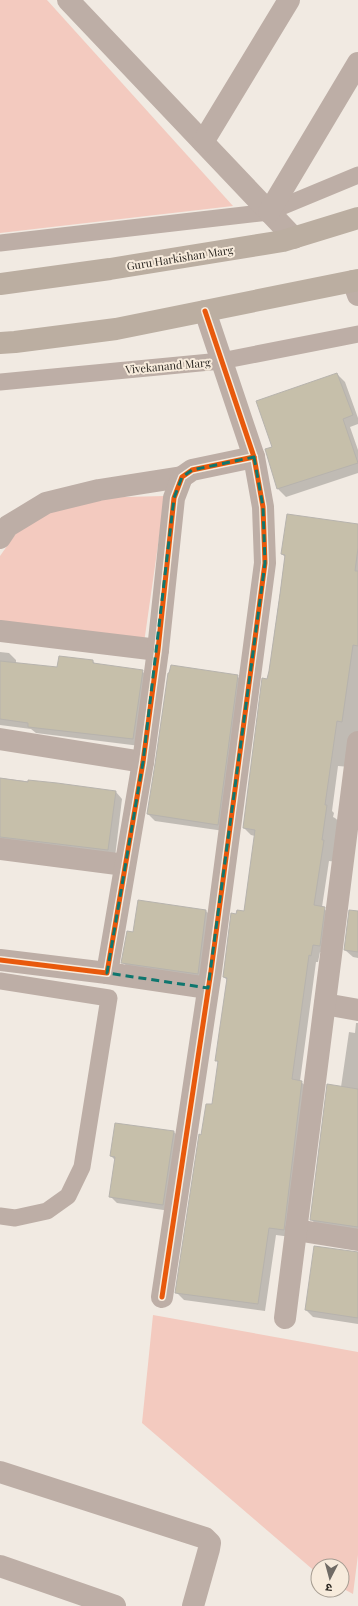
<svg xmlns="http://www.w3.org/2000/svg" width="358" height="1606" viewBox="0 0 358 1606" font-family="'Playfair Display','Noto Sans Devanagari',serif">
  <style>
    .green { fill: #f3cabf }
    .shadow { fill: #0003 }
    .building { fill: #c6bfaa; stroke: #b7b3ad }
    .lines { fill: none; stroke-linecap: round; stroke-linejoin: round }
    .lane { stroke: #bdaea6; stroke-width: 17 }
    .street { stroke: #bdaea6; stroke-width: 22 }
    .secondary { stroke: #bbaea1; stroke-width: 22 }
    .cycleway-casing { stroke: #f7ebdc; stroke-width: 8 }
    .cycleway { stroke: #e8590c; stroke-width: 5 }
    .marked { fill: none; stroke: #0f766e; stroke-width: 3; stroke-dasharray: 8 5; stroke-linejoin: round }
    .labels { text-anchor: middle; stroke-width: 4; stroke-linejoin: round; paint-order: stroke }
    .street-label { font-size: 11px; fill: #2a2621; stroke: #f7ebdc }
  </style>
  <rect width="100%" height="100%" fill="#f1eae2"/>
  <g class="green">
    <path d="M0,0H47L233,206L0,233Z"/>
    <path d="M165,496L144,643L0,624V556L24,522L83,498Z"/>
    <path d="M153,1315L358,1352V1555L353,1594L342,1588V1566H318V1574L142,1423Z"/>
  </g>
  <g class="shadow">
    <path d="M337,374L345,382L358,418V424L350,427L358,450V473L286,497L278,489L274,447Z"/>
    <path d="M358,525V739L350,767L338,766L332,811L334,813L333,817L335,818L343,825L338,862L329,861L322,907L331,915L327,953L320,952L318,962H316L300,1081L309,1089L291,1237L276,1235L265,1311L184,1300L176,1292L202,1136L213,1106L219,1063L216,1060L227,980L224,977L237,915L244,912L255,836L251,835L244,828L268,680L285,557L282,554Z"/>
    <path d="M0,652L9,653L16,660V663L58,668L93,661L96,665L142,671L149,678L140,746L36,733L31,729L0,725Z"/>
    <path d="M237,676L244,683L224,831L155,821L148,814Z"/>
    <path d="M0,778L116,792L122,799L115,857L0,846Z"/>
    <path d="M139,901L206,911L213,918L205,980L129,969L123,962L134,933Z"/>
    <path d="M358,912V958L353,957L345,950Z"/>
    <path d="M356,1023H358V1233L318,1227L311,1219L341,1087L349,1032L355,1033Z"/>
    <path d="M174,1132L181,1139L170,1211L117,1203L110,1196L115,1160L111,1156Z"/>
    <path d="M358,1253V1324L313,1317L306,1310Z"/>
  </g>
  <g class="building">
    <path d="M337,373L353,415L343,419L358,463L277,489L265,449L272,447L256,401Z"/>
    <path d="M287,514L358,524V548L355,571H358V646L353,645L342,722L337,721L325,805H327L322,840H324L314,905L325,907L320,946L313,945L311,956L309,955L292,1079L302,1081L284,1230L269,1228L258,1304L175,1293L199,1134L201,1135L206,1104H212L218,1061H215L227,978L223,977L231,913L236,914L237,910L244,911L255,830L243,828L262,678L267,679L269,671L280,594L285,555L281,554Z"/>
    <path d="M59,656L93,660V663L143,670L133,739L28,727V723L0,719V661L57,667Z"/>
    <path d="M171,665L238,675L218,825L147,814L155,764L168,673H169Z"/>
    <path d="M0,778L28,782V780L57,783L116,791L108,850L0,837Z"/>
    <path d="M138,900L206,910L198,974L121,963L127,931L133,932Z"/>
    <path d="M349,910L358,911V952L344,950Z"/>
    <path d="M327,1084L358,1089V1227L310,1220Z"/>
    <path d="M115,1123L174,1131L163,1205L109,1197L115,1157L110,1156Z"/>
    <path d="M314,1246L358,1252V1318L305,1310Z"/>
  </g>
  <g class="lines">
    <g class="lane">
      <path d="M0,243L269,212L358,175"/>
      <path d="M0,382L221,361L358,334"/>
      <path d="M0,981L109,998L82,1167L68,1196L47,1211L15,1218L0,1216"/>
    </g>
    <g class="street">
      <path d="M68,0L294,238"/>
      <path d="M203,142L289,0"/>
      <path d="M269,212L358,63"/>
      <path d="M353,281L358,295"/>
      <path d="M0,538L8,526L46,503L99,490L182,477"/>
      <path d="M0,631L158,650"/>
      <path d="M0,739L143,762"/>
      <path d="M0,849L125,865"/>
      <path d="M0,960L107,973L143,762L158,650L174,498L182,477L192,470L254,457"/>
      <path d="M107,973L208,988"/>
      <path d="M325,1004L358,1010"/>
      <path d="M296,1230L358,1240"/>
      <path d="M162,1297L211,971L265,563L263,507L254,457L205,311"/>
      <path d="M285,1318L358,742"/>
      <path d="M0,1472L205,1538L210,1543L209,1549L193,1606"/>
      <path d="M0,1566L115,1606"/>
    </g>
    <g class="secondary">
      <path d="M0,284L110,269L283,241L358,218"/>
      <path d="M0,343L15,342L116,329L358,280"/>
    </g>
    <defs>
      <g id="cycleway">
        <path d="M0,960L107,973L143,762L158,650L174,498L182,477L192,470L254,457"/>
        <path d="M162,1297L211,971L265,563L263,507L254,457L205,311"/>
      </g>
    </defs>
    <use href="#cycleway" class="cycleway-casing"/>
    <use href="#cycleway" class="cycleway"/>
  </g>
  <path class="marked" d="M254,457L263,507L265,563L208,988L107,973L143,762L174,498L182,477L192,470Z"/>
  <g class="labels">
    <g class="street-label">
      <text transform="translate(180 258) rotate(-9)" y="4">Guru Harkishan Marg</text>
      <text transform="translate(168 366) rotate(-5)" y="4">Vivekanand Marg</text>
    </g>
  </g>
  <g transform="translate(330 1578) rotate(186)"><circle r="19" fill="#f7ebdc" stroke="#a59c91"/>
  <path d="M0-3L7 15L0 10L-7 15Z" fill="#706b65"/>
  <text y="-6" font-size="11" font-weight="bold" text-anchor="middle" fill="#2a2621">उ</text>
  </g>
</svg>
